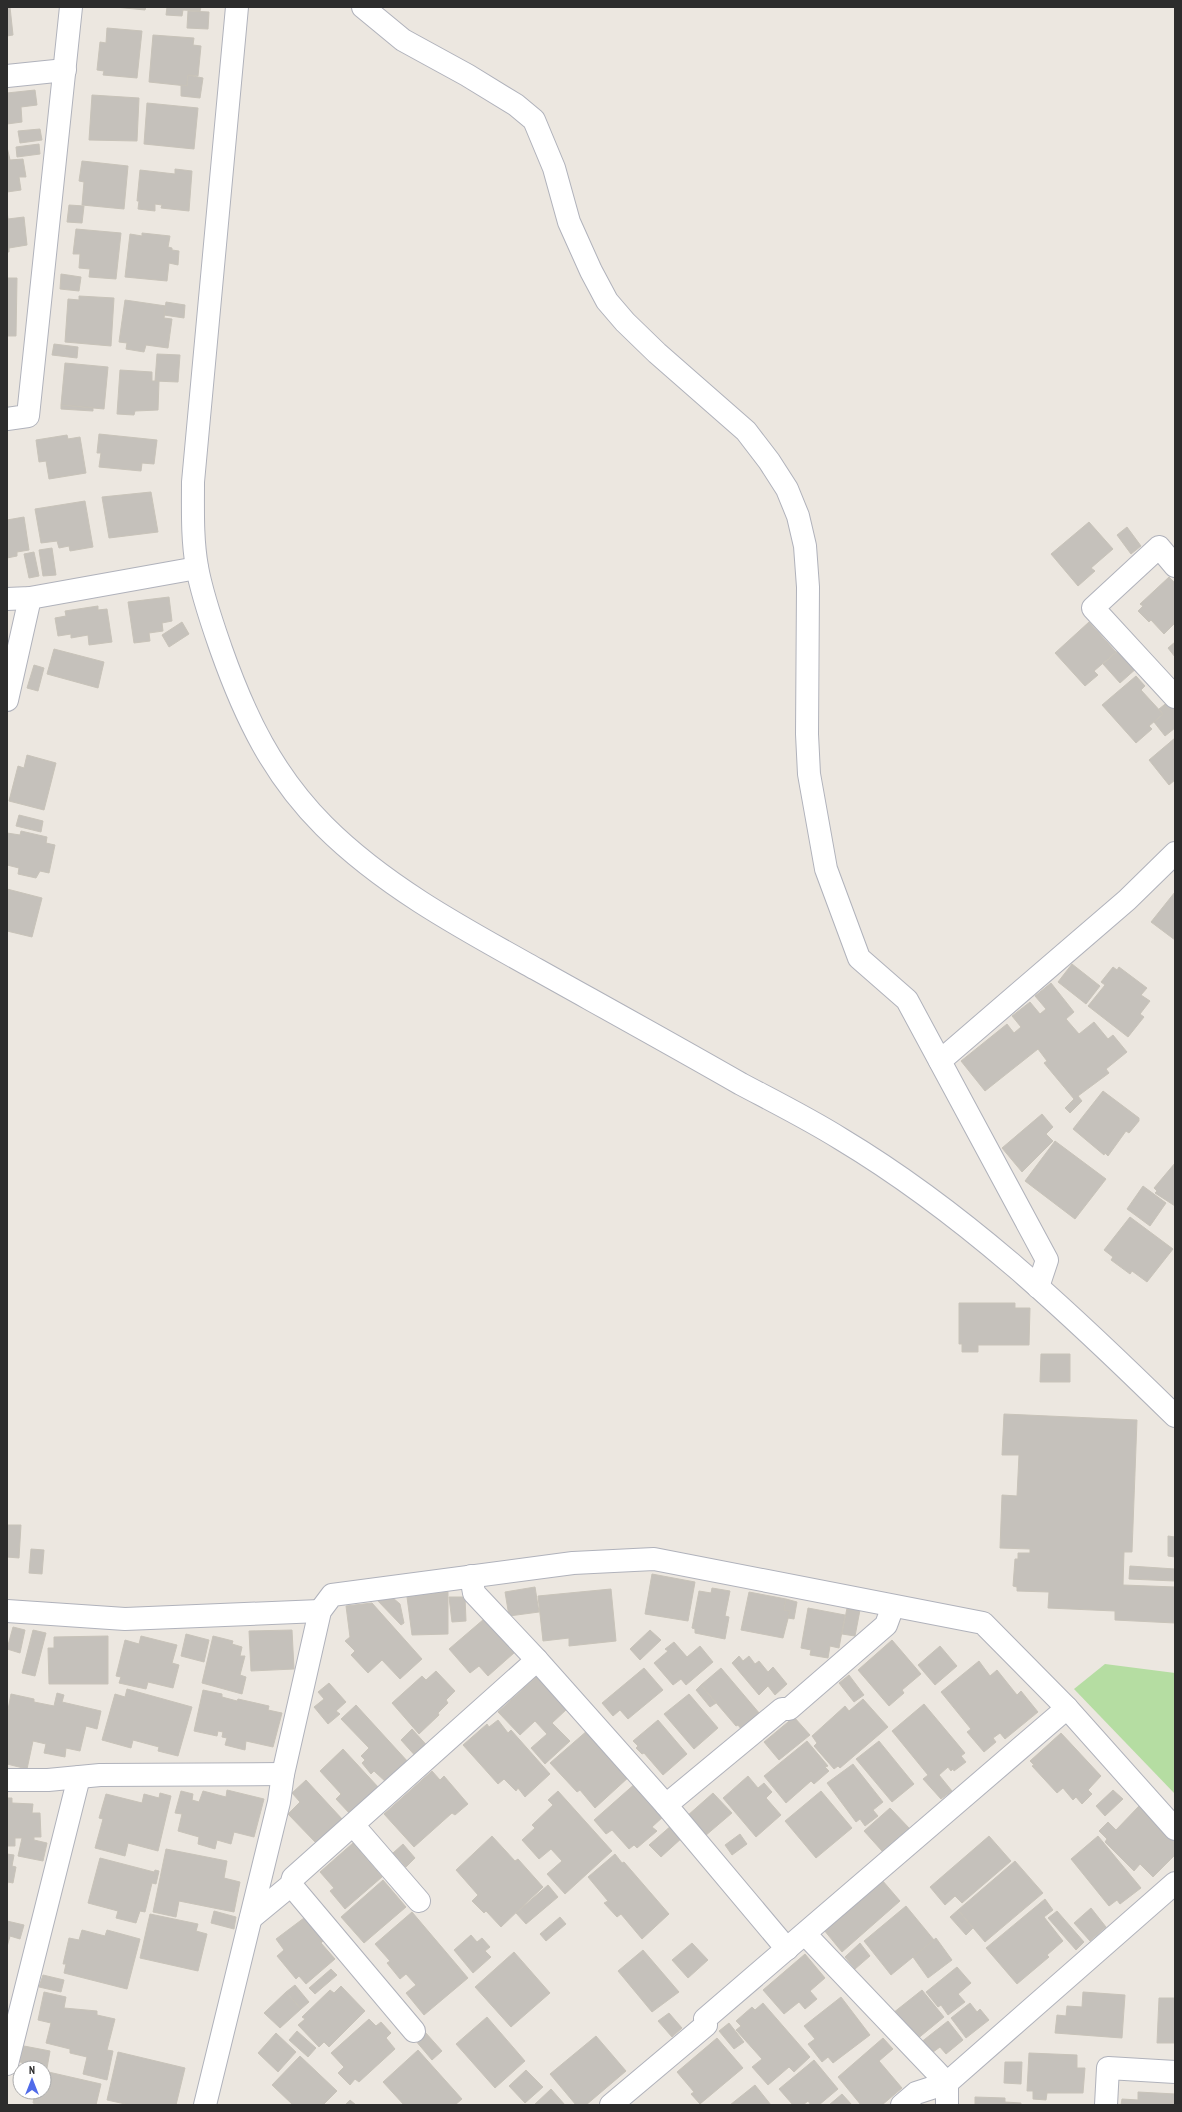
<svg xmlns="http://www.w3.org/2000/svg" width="1182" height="2112" viewBox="0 0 1182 2112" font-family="'PT Sans Narrow',sans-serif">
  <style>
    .green { fill: #b5dda2 }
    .building { fill: #c5c1bb; stroke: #c8c3b9 }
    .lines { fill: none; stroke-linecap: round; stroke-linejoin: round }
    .minor-casing { stroke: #b0b2bb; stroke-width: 24 }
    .minor { stroke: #fff; stroke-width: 22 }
  </style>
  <rect width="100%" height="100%" fill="#ece7e0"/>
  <path class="green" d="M1105,1664L1175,1673V1794L1074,1689Z"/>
  <g class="building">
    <path d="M7,7H10L13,35L7,36Z"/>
    <path d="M115,7H146L145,10Z"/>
    <path d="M167,7H201L200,11L183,10L182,16L166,15Z"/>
    <path d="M188,11L209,12L208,29L187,28Z"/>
    <path d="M107,28L142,31L137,78L103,75L104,71L97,70L100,42L106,43Z"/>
    <path d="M153,35L194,38L193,45L201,46L198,76L188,75L187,86L149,82Z"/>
    <path d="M188,75L203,78L200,98L181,96V85L187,86Z"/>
    <path d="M35,90L37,105L21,107L22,122L7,124V93Z"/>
    <path d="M92,95L139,98L137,141L89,140Z"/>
    <path d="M147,103L198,108L194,149L144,144Z"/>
    <path d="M40,129L42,140L20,143L18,131Z"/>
    <path d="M39,144L40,154L17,157L16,147Z"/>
    <path d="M7,147L10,160L23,159L26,177H19L21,190L7,192Z"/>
    <path d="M82,161L128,166L124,209L82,205L84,182L79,181Z"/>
    <path d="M175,169L192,171L189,211L161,208L162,205L155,204V211L138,209L139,201H137L140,170L175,174Z"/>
    <path d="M69,205L84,206L82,223L67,222Z"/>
    <path d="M7,211L8,219L24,217L27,245L9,248V252H7Z"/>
    <path d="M76,229L121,233L116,279L89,277L90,269L79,268L80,254H73Z"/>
    <path d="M142,233L170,236L168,247L172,248V250L179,251L178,265L169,263L167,281L125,277L130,234L142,236Z"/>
    <path d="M61,274L81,277L79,291L60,289Z"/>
    <path d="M7,278H17L16,336H7Z"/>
    <path d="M79,296L114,298L111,346L65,342L68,299L79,300Z"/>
    <path d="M125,300L166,306L164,318L172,319L168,348L146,345L144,352L126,349L127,343L119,342Z"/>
    <path d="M166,302L185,305L184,318L164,315Z"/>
    <path d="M54,344L78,347L77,358L52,355Z"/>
    <path d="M157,354L180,355L178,382L155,381Z"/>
    <path d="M65,363L108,367L104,409L61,405Z"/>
    <path d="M120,370L152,372V381H159L158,410L135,411L134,415L117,414Z"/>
    <path d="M61,405L93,408V411L61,409Z"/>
    <path d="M99,434L157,440L154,464L142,463L141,471L99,467L101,453H97Z"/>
    <path d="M67,435L68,439L80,437L86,473L49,479L46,461L39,462L36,440Z"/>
    <path d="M151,492L158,532L109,538L102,497Z"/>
    <path d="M85,501L93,547L70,551L69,546L59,548L57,541L41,543L35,509Z"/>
    <path d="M24,517L29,550L17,552V556L7,558V520Z"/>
    <path d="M1089,522L1113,549L1091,568L1095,571L1078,586L1051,554Z"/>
    <path d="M1127,527L1141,546L1131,554L1117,535Z"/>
    <path d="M52,548L56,575L43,576L39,550Z"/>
    <path d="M34,552L39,576L29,578L24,554Z"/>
    <path d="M1169,577L1175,583V623L1164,634L1151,620L1149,622L1138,611L1143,606L1140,604Z"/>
    <path d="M169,597L172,621L162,623L163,631L149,633L150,641L134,643L128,602Z"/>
    <path d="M98,606V610L107,609L112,642L89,645L88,635L71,638V634L58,636L55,618L66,616L65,611Z"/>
    <path d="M182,622L189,634L169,647L162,635Z"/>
    <path d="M1089,622L1116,652L1094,671L1098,675L1085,686L1055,653Z"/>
    <path d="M1175,642V657L1168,648Z"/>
    <path d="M1121,648L1138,667L1120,683L1103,664Z"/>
    <path d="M54,649L104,662L98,688L47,674Z"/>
    <path d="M34,665L44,668L38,691L27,688Z"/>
    <path d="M1136,676L1145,686L1141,690L1163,714L1149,726L1152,729L1136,743L1102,705Z"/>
    <path d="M1169,701L1175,708V728L1165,736L1154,722L1163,714L1159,709Z"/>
    <path d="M1175,738V780L1169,785L1149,760Z"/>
    <path d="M27,755L56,763L44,810L9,801L18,766L24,768Z"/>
    <path d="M19,815L43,821L41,832L16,826Z"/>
    <path d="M21,831L47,837L46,843L55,845L49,873L40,871L36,878L18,874L19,868L7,865V833L20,835Z"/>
    <path d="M7,889L42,898L32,937L7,931Z"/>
    <path d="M1175,892V940L1151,922Z"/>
    <path d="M1072,964L1100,986L1086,1004L1058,982Z"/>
    <path d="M1113,967L1117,970L1119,967L1147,988L1141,995L1150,1001L1140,1014L1144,1017L1128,1037L1088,1006L1105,985L1101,982Z"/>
    <path d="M1051,983L1074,1012L1066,1019L1079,1034L1094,1022L1108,1039L1113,1035L1127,1052L1106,1069L1109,1073L1078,1096L1082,1101L1070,1113L1065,1108L1074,1099L1044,1063L1047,1061L1038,1049L985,1091L961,1061L1007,1024L1014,1033L1021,1027L1012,1016L1030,1002L1040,1014L1046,1009L1035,996Z"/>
    <path d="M1103,1091L1139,1118V1121L1129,1133L1126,1131L1108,1156L1105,1153L1104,1155L1073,1129Z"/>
    <path d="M1042,1114L1053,1127L1046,1134L1053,1141L1022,1172L1002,1148Z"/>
    <path d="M1055,1141L1106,1179L1075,1219L1025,1181Z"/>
    <path d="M1175,1163V1206L1155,1193L1157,1191L1154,1188Z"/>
    <path d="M1143,1186L1166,1203L1150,1226L1127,1209Z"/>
    <path d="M1130,1217L1173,1249L1147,1282L1132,1271L1130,1274L1111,1260L1113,1257L1104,1250Z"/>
    <path d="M959,1303H1015V1308H1030L1029,1345H978V1352H962V1344H959Z"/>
    <path d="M1041,1354H1070V1382H1040Z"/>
    <path d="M1004,1414L1137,1420L1132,1552H1124L1123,1585L1175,1587V1623L1115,1620V1611L1048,1608L1049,1592L1017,1591V1587L1013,1586L1015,1559H1018V1553H1030V1549L1000,1548L1002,1495L1017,1496L1019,1455H1002Z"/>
    <path d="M7,1525H21L19,1558L7,1557Z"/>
    <path d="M1168,1536L1175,1537V1557L1168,1556Z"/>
    <path d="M31,1549L44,1550L42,1574L29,1573Z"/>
    <path d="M1130,1566L1175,1569V1581L1129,1579Z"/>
    <path d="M652,1574L695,1582L688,1621L645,1614Z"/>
    <path d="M535,1587L539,1612L509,1616L505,1592Z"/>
    <path d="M712,1588L730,1591L725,1616L729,1617L725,1639L695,1633V1629L692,1628L699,1591L711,1593Z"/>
    <path d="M611,1589L616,1641L569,1646V1638L543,1641L538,1596Z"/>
    <path d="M448,1592V1634L412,1635L407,1597Z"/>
    <path d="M749,1592L786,1599L784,1610L790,1611L783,1638L741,1630Z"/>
    <path d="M449,1597H465L466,1621L452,1622Z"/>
    <path d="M393,1598L400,1604L404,1623L401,1625L377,1600Z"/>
    <path d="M786,1599L797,1602L794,1619L788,1618L790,1611L784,1610Z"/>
    <path d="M372,1603L422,1659L400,1679L382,1660L368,1673L351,1655L355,1651L345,1641L350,1637L346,1606Z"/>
    <path d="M808,1608L845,1615L839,1648L830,1646L828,1658L810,1655L811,1650L801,1648Z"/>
    <path d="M847,1608L860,1610L855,1636L842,1634Z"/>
    <path d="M484,1619L514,1653L488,1676L479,1666L470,1673L449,1649Z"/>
    <path d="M13,1627L25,1630L20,1653L7,1649Z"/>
    <path d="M33,1630L46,1633L35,1676L22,1673Z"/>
    <path d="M292,1630L294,1669L251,1671L249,1631Z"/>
    <path d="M650,1630L661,1640L640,1660L630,1649Z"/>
    <path d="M186,1634L209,1640L204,1662L181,1656Z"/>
    <path d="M108,1636V1684H49L48,1648H54V1637Z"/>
    <path d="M141,1636L177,1645L172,1663L179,1665L173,1688L148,1682L146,1689L119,1683L121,1677L116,1676L125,1640L139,1644Z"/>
    <path d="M213,1636L233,1641L232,1644L242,1647L240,1656H245L240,1675L246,1677L242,1694L202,1683Z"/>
    <path d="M892,1640L921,1674L902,1690L904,1693L889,1706L858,1670Z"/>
    <path d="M674,1642L687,1657L700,1646L713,1662L686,1685L681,1679L673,1685L654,1663L668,1651L665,1649Z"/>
    <path d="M940,1646L957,1666L935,1685L918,1665Z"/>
    <path d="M739,1656L743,1661L749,1656L755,1664L759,1661L768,1672L773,1667L787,1684L775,1695L768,1686L759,1695L732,1663Z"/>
    <path d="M979,1661L990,1676L997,1670L1017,1695L1021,1691L1038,1712L1005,1739L1000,1733L993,1738L996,1742L984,1752L967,1732L971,1729L941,1692Z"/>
    <path d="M644,1668L663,1690L628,1719L620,1710L613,1716L602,1703Z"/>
    <path d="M721,1668L760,1714L742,1730L738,1725L736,1726L701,1685Z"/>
    <path d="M436,1671L455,1691L446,1700L448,1703L438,1713L439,1715L419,1734L392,1703L422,1676L426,1680Z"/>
    <path d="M849,1675L864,1695L854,1702L839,1683Z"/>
    <path d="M537,1676L567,1709L552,1723L570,1741L545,1764L531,1748L547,1734L535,1721L520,1735L498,1712Z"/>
    <path d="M329,1683L346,1702L336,1711L340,1714L328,1724L314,1707L324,1699L318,1692Z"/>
    <path d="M701,1685L716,1703L710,1707L696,1690Z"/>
    <path d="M127,1689L192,1707L178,1756L158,1751L159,1747L133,1740L131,1748L102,1740L115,1694L125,1697Z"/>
    <path d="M203,1690L222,1694V1697L237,1701L238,1699L269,1706L268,1710L282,1713L273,1747L246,1741L245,1750L225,1745L227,1738L222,1737L223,1732L218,1731L217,1736L194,1731Z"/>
    <path d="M57,1693L64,1695L62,1702L101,1711L97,1729L86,1726L80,1751L66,1748L65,1757L44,1753L46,1744L33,1741L27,1769L7,1764V1715L11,1694L34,1699V1702L54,1706Z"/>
    <path d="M689,1694L718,1728L694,1749L664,1714Z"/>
    <path d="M863,1699L888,1727L840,1768L838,1766L834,1769L814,1746L817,1743L812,1736L845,1706L849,1711Z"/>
    <path d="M924,1704L965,1753L961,1756L966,1762L954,1771L953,1769L951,1771L948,1767L939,1775L952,1791L941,1799L923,1779L928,1775L892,1731Z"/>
    <path d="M356,1705L409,1763L387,1783L374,1771L371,1774L362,1763L365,1760L361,1756L369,1748L341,1719Z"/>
    <path d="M794,1717L810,1735L779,1760L764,1742Z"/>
    <path d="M498,1720L508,1733L511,1730L550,1774L525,1797L518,1788L516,1791L504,1779L498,1784L463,1745L487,1724L489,1727Z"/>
    <path d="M658,1720L687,1754L663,1775L644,1753L642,1754L636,1748L638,1746L633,1741Z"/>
    <path d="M412,1729L431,1750L419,1760L401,1740Z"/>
    <path d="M588,1730L630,1776L595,1808L580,1790L577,1792L550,1763Z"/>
    <path d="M1061,1733L1101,1776L1088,1790L1092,1794L1082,1804L1076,1797L1073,1800L1063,1788L1057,1793L1032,1766L1034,1765L1030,1761Z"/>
    <path d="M807,1741L828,1766L825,1767L829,1771L814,1784L811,1781L786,1803L764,1776Z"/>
    <path d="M879,1741L914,1784L892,1802L856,1759Z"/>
    <path d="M343,1749L379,1788L351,1815L336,1799L341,1794L320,1771Z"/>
    <path d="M853,1764L883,1802L873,1810L878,1816L865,1826L860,1819L856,1822L827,1783Z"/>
    <path d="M432,1771L440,1780L444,1776L468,1804L455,1815L452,1813L414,1847L384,1814Z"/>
    <path d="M748,1776L758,1788L764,1783L772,1792L766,1798L781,1815L756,1837L723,1798Z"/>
    <path d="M306,1780L343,1820L317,1844L288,1814L300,1802L292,1793Z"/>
    <path d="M637,1782L644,1790L640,1794L654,1809L656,1808L664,1816L652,1827L657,1831L637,1848L634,1845L629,1849L612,1830L606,1834L594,1820Z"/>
    <path d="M227,1790L264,1799L254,1837L234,1832L231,1844L217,1840L215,1849L198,1844L199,1837L178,1831L182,1814L175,1813L181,1791L193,1794L192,1800L199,1802L203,1791L226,1797Z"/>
    <path d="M1113,1790L1123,1799L1105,1816L1096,1806Z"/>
    <path d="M558,1791L612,1851L565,1894L547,1874L562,1861L551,1849L539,1859L522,1840L535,1828L532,1825L553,1805L548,1800Z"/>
    <path d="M821,1791L852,1828L816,1858L785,1821Z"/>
    <path d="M160,1793L171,1796L158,1851L128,1843L125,1856L95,1848L103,1819L99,1818L106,1794L142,1803L144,1794L159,1798Z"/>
    <path d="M713,1793L732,1813L705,1836L687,1816Z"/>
    <path d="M7,1798H12V1803L33,1804L32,1813H40L41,1837H34V1840L47,1843L43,1861L18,1856L22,1838H15V1846H7Z"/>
    <path d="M1139,1806L1175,1842V1855L1153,1877L1140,1864L1134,1871L1105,1842L1107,1839L1099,1831L1108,1822L1116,1830Z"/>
    <path d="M890,1808L909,1828L882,1851L864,1831Z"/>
    <path d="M672,1825L683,1837L661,1857L649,1845Z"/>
    <path d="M740,1834L747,1844L732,1855L725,1845Z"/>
    <path d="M492,1836L515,1861L518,1859L543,1887L501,1927L486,1911L484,1913L472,1901L478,1895L456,1870Z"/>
    <path d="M989,1836L1011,1861L962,1903L955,1896L945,1905L930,1887Z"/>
    <path d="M1098,1836L1141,1888L1120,1904L1117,1900L1109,1906L1071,1859Z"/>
    <path d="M353,1843L382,1877L345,1909L330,1891L334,1888L320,1872Z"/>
    <path d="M403,1844L415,1858L406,1867L393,1853Z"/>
    <path d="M166,1849L227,1861L224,1878L240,1882L234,1912L179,1901L176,1917L153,1912Z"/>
    <path d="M7,1854L14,1855L12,1866L16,1867L13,1883L8,1882L7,1886Z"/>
    <path d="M615,1854L622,1863L624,1862L669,1914L642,1939L621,1914L617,1917L604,1903L608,1901L588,1877Z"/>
    <path d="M100,1858L154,1872L155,1870L159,1871L156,1884L152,1883L145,1912L140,1911L136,1923L116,1918L118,1911L88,1903Z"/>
    <path d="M1015,1861L1043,1893L985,1942L958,1910Z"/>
    <path d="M383,1880L406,1907L364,1943L341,1917Z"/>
    <path d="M882,1880L900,1901L842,1952L824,1930Z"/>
    <path d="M548,1885L558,1897L526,1924L516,1913Z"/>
    <path d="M1045,1899L1053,1910L1044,1917L1063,1941L1047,1955L1049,1957L1017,1984L986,1948Z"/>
    <path d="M906,1906L934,1940L891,1975L864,1941Z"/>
    <path d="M1091,1908L1106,1927L1090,1941L1074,1923Z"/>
    <path d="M958,1910L973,1928L966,1935L950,1917Z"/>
    <path d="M214,1911L236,1917L234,1929L211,1923Z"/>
    <path d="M1057,1911L1084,1942L1076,1950L1048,1918Z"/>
    <path d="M412,1912L468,1978L424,2015L406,1993L416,1985L406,1974L400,1979L387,1963L390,1961L375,1944Z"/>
    <path d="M150,1914L198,1924L196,1931L207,1934L198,1971L140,1958Z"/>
    <path d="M560,1917L566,1924L546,1941L540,1934Z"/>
    <path d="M304,1918L323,1941L321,1943L335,1959L306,1984L299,1976L296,1979L277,1956L284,1950L276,1939Z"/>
    <path d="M7,1921L24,1925L20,1939L10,1936L7,1947Z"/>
    <path d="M82,1930L105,1936L107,1930L140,1939L127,1989L64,1973L66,1964H63L69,1938L79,1940Z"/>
    <path d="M471,1935L477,1942L482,1938L490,1947L485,1951L491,1957L473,1973L454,1950Z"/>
    <path d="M936,1938L952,1960L928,1978L913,1957Z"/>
    <path d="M692,1943L708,1960L688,1978L672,1960Z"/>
    <path d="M860,1943L870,1956L855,1969L845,1957Z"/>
    <path d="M643,1950L679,1992L652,2012L618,1971Z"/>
    <path d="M514,1952L550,1993L511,2027L475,1987Z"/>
    <path d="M805,1954L825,1978L810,1991L817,1999L805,2009L799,2002L784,2014L763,1990Z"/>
    <path d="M957,1967L971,1983L958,1994L965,2002L948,2015L941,2005L938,2007L926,1992Z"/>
    <path d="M331,1969L337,1975L315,1994L309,1988Z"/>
    <path d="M43,1975L64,1980L61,1992L39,1987Z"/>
    <path d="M295,1985L309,2002L301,2009L286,1992Z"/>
    <path d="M341,1986L365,2011L329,2047L324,2042L319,2047L298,2025L305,2019L302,2017L330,1990L334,1993Z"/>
    <path d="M922,1990L944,2017L916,2040L893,2013Z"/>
    <path d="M44,1992L66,1997L64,2008L97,2011V2015L115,2019L107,2050L113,2051L107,2080L83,2074L87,2057L70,2053V2049L46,2043L51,2023L38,2020Z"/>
    <path d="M286,1992L301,2009L280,2028L264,2013Z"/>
    <path d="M1083,1992L1125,1995L1122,2038L1055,2033L1057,2015L1066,2016L1067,2006L1082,2007Z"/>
    <path d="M841,1997L870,2035L833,2063L828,2057L822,2062L808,2044L815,2039L804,2026Z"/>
    <path d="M1159,1998H1175V2043H1157Z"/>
    <path d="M763,2003L810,2057L794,2072L789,2067L768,2085L752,2067L762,2059L736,2030L741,2026L736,2021L752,2007L755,2010Z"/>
    <path d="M970,2003L977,2012L980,2009L989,2020L966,2038L951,2018Z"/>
    <path d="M669,2013L682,2028L672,2037L658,2021Z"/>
    <path d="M487,2017L525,2061L495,2088L456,2044Z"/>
    <path d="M369,2019L376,2026L381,2022L391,2033L386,2038L395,2049L359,2082L355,2079L350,2085L338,2073L344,2067L331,2053Z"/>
    <path d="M948,2021L963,2040L946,2054L940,2047L929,2055L920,2043Z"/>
    <path d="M729,2023L744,2042L734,2049L719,2031Z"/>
    <path d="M297,2031L316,2048L308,2057L289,2040Z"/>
    <path d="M425,2032L442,2051L432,2060L415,2040Z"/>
    <path d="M276,2033L296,2052L278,2072L258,2053Z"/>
    <path d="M596,2036L626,2071L586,2105H576L550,2074Z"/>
    <path d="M717,2038L743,2068L700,2104L691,2094L694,2092L677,2072Z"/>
    <path d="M883,2038L893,2049L879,2061L902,2088L882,2105H861L838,2077Z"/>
    <path d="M24,2046L50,2051L47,2068L20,2062Z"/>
    <path d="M418,2050L462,2099L455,2105H404L383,2082Z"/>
    <path d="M118,2052L185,2068L176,2105H130L107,2100Z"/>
    <path d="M1029,2053L1077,2055V2068H1085L1083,2093H1047L1046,2100L1033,2099V2091H1027Z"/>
    <path d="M300,2056L337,2091L323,2105H293L272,2085Z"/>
    <path d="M814,2060L838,2089L819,2105H811L808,2101L803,2105H793L779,2089Z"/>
    <path d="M1005,2062H1022L1021,2084L1004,2083Z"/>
    <path d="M526,2070L543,2087L525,2103L509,2086Z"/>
    <path d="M44,2071L101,2084L96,2105H41L33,2103L35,2092H44Z"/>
    <path d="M755,2085L771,2105H730Z"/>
    <path d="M551,2089L565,2105H534Z"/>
    <path d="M1138,2092L1175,2094V2105H1121L1122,2099L1138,2100Z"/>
    <path d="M842,2094L852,2105H829Z"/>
    <path d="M975,2097L1005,2098V2102L1021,2103V2105H975Z"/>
    <path d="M350,2100L356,2105H345Z"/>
  </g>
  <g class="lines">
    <defs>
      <g id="minor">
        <path d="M237,7L193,482C193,510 192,539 197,567C202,595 212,623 221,649C245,717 273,775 324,826C384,886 462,928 536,969C604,1007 673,1045 741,1084C775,1102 809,1119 841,1139C966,1214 1072,1315 1175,1416"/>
        <path d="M363,7L403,40L467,75L516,105L534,120L554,168L569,222L591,271L607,301L625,322L657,353L746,431L769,461L787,489L798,516L805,546L808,587L807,734L809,774L826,869L859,958L907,1000L1047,1260L1038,1287"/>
        <path d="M7,76L65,70"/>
        <path d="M7,419L28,416L71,7"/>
        <path d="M1175,566L1159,547L1093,608L1175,697"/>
        <path d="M7,599L30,598L197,568"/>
        <path d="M7,700L30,598"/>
        <path d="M940,1061L1127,900L1175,853"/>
        <path d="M471,1576L474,1593L537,1660L666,1805L787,1949"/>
        <path d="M7,1611L125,1619L320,1611"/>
        <path d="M7,1780H48L100,1775L283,1774"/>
        <path d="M666,1805L782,1709H789L886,1625L893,1606"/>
        <path d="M354,1826L419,1901"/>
        <path d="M291,1885L414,2031"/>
        <path d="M251,1918L291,1885L293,1878L537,1660"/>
        <path d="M805,1934L947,2083L916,2093L902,2105"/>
        <path d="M7,2064L79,1777"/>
        <path d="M205,2105L279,1802L283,1774L320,1611L332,1595L573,1563L654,1559L983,1623L1067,1708L1175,1829"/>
        <path d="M611,2105L706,2025L705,2019L1067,1708"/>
        <path d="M947,2105V2083L1175,1883"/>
        <path d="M1106,2105L1108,2068L1175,2072"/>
      </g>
    </defs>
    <use href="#minor" class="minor-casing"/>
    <use href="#minor" class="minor"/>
  </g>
  <rect width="1182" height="2112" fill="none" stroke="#2c2c2c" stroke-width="16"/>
  <g transform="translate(32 2080)"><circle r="19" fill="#ffffff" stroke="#ababab"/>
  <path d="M0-3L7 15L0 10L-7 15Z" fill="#506be9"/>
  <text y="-6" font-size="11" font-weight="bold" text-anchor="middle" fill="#2c2c2c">N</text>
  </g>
</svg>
